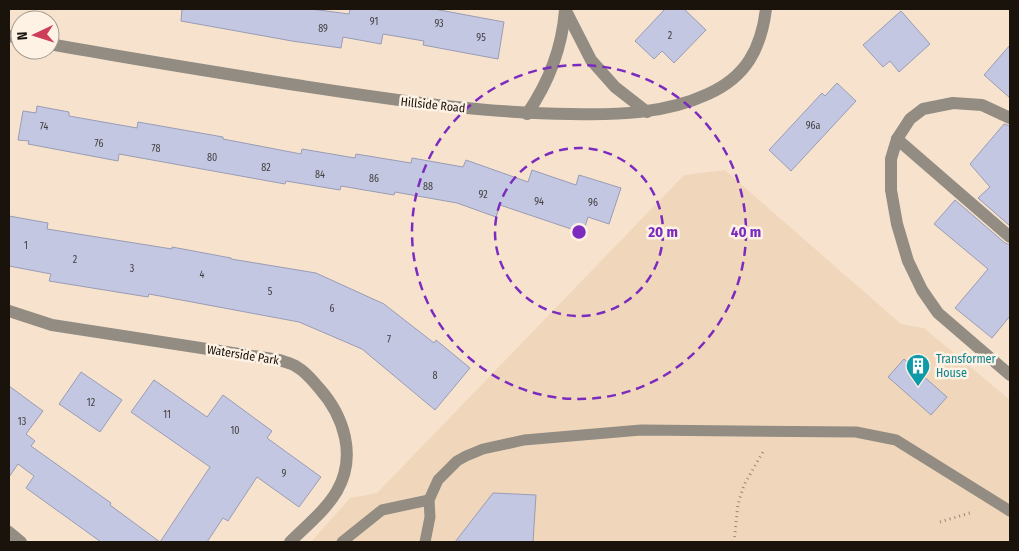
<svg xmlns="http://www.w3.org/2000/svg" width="1019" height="551" viewBox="0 0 1019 551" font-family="'Fira Sans Condensed',sans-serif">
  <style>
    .built { fill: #f0d7bb }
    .building { fill: #c4c7e2; stroke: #999cb5 }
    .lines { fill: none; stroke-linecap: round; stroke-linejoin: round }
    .path { stroke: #98897a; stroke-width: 3; stroke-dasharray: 1 4; stroke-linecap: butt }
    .service { stroke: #928c82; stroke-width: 11 }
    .minor { stroke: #928c82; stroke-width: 12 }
    .ring { fill: none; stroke: #7b2cbf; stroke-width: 2.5; stroke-dasharray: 9 6 }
    .labels { text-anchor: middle; stroke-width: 5; stroke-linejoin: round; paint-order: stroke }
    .number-label { font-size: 10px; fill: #444042 }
    .street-label { font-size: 12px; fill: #1a130c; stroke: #fef2e5 }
    .culture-label { font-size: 12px; fill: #0d838f; stroke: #fef2e5; text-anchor: start }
    .centre { fill: #7b2cbf; stroke: #fef2e5; stroke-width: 2.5 }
    .ring-label { font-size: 15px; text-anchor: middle; font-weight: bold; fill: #7b2cbf; stroke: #fef2e5; stroke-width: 5; stroke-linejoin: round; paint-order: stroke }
  </style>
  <rect width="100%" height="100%" fill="#f7e3cd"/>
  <path class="built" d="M725,170L901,324L924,328L1010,400V542H311L350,498L377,493L684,175Z"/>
  <g class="building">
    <path d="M182,9H311L349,14L350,9H434L504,22L498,59L423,45L424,41L383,34L381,44L343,37L341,48L292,41L181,21Z"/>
    <path d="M665,9H684L706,30L674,63L662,51L654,59L635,41Z"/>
    <path d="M901,11L930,44L899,72L890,61L883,67L863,45Z"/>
    <path d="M1010,45V98L984,75Z"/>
    <path d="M837,83L856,101L791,171L769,150L822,93L825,96Z"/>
    <path d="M37,106L69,112V116L137,128L138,122L223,137V139L301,154L302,149L355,158L356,154L411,163L412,158L463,167L466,160L528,182L532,170L576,185L579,175L621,188L609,224L588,217L583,233L500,205L496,217L457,203L395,192L394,195L341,186L340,190L286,181L285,184L119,154L118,161L28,144L29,141L18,140L23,111L36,113Z"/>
    <path d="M1004,124L1010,126V226L978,198L990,187L970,164Z"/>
    <path d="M955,200L1005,243L1010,245V316L992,338L955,308L988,269L934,224Z"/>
    <path d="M9,216L48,223L47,229L172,249V247L231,258V259L316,273L384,304L434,343L436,340L470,368L435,410L362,349L299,322L149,294L148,297L49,281L51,274L9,266Z"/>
    <path d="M904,359L947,397L931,415L888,377Z"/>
    <path d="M81,372L122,400L100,432L59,404Z"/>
    <path d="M154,380L207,417L223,395L272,431L267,438L321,477L299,507L257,477L228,521L223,518L207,542H101L26,488L34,476L18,464L9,477V386L43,411L26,434L35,441L31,446L111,503L110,505L160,542L210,467L131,412Z"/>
    <path d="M493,493L536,495L533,542H455Z"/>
  </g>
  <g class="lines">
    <g class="path">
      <path d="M940,522L973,512"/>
      <path d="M459,542L461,541"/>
      <path d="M734,542L738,504L744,485L764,450"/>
    </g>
    <g class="service">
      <path d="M342,542L382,510L429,500"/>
      <path d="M425,542L430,517L429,500L438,480L457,461L466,456L483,449L524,440L641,430L856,432L896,440L1010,511"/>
    </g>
    <g class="minor">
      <path d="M565,9L591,60L615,87L647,112"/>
      <path d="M9,36L20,38"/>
      <path d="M50,44C132,59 214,72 296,85C388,99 477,113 571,114C617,115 665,114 708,94C746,77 761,49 766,9"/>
      <path d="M527,114C549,82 562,49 565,10"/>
      <path d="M1010,118L982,105L953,103L923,109L910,119L897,139L891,159V190L897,224L908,261L922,290L938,313L1010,375"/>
      <path d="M897,139L1010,237"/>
      <path d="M9,311L52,325L279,360C285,362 292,363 297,367C306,372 312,380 319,388C344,416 357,456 337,491C326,510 306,526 290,542"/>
      <path d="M9,532L21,542"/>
    </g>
  </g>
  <g class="ring">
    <circle cx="579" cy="232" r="84"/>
    <circle cx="579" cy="232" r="167"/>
  </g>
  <defs>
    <symbol id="building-pin" viewBox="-11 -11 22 30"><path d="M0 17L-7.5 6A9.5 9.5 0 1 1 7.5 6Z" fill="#0f9aa8" stroke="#fef2e5"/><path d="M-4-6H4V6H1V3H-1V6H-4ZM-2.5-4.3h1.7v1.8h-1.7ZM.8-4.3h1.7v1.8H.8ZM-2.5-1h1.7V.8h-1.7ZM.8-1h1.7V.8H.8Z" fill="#fff"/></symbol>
  </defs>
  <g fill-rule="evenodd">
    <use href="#building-pin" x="904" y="352" width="28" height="38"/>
  </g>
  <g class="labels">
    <g class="number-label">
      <text x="374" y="25">91</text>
      <text x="439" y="27">93</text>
      <text x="323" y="32">89</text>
      <text x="670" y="39">2</text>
      <text x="481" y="41">95</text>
      <text x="813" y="129">96a</text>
      <text x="44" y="130">74</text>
      <text x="99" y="147">76</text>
      <text x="156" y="152">78</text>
      <text x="212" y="161">80</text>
      <text x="266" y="171">82</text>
      <text x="320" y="178">84</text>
      <text x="374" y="182">86</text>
      <text x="428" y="190">88</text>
      <text x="483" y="198">92</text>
      <text x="539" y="205">94</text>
      <text x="593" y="206">96</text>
      <text x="26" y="249">1</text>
      <text x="75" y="263">2</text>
      <text x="132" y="272">3</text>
      <text x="202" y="278">4</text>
      <text x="270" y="295">5</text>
      <text x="332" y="312">6</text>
      <text x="389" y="343">7</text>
      <text x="435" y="379">8</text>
      <text x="91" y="406">12</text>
      <text x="167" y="418">11</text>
      <text x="22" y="425">13</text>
      <text x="235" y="434">10</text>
      <text x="284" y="477">9</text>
    </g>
    <g class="street-label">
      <text transform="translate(433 105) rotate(6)" y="4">Hillside Road</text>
      <text transform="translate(243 355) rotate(9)" y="4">Waterside Park</text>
    </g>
    <g class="culture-label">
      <text x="936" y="363">Transformer<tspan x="936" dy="14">House</tspan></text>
    </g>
  </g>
  <circle cx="579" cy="232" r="8" class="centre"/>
  <g class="ring-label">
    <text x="663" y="237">20 m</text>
    <text x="746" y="237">40 m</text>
  </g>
  <rect width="1019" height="551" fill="none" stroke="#1a130c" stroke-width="20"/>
  <g transform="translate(35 35) rotate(266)"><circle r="24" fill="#fef2e5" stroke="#a3998e"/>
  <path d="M0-4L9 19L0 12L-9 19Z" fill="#ce3e59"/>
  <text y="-8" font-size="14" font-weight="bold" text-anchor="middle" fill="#1a130c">N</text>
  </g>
</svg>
